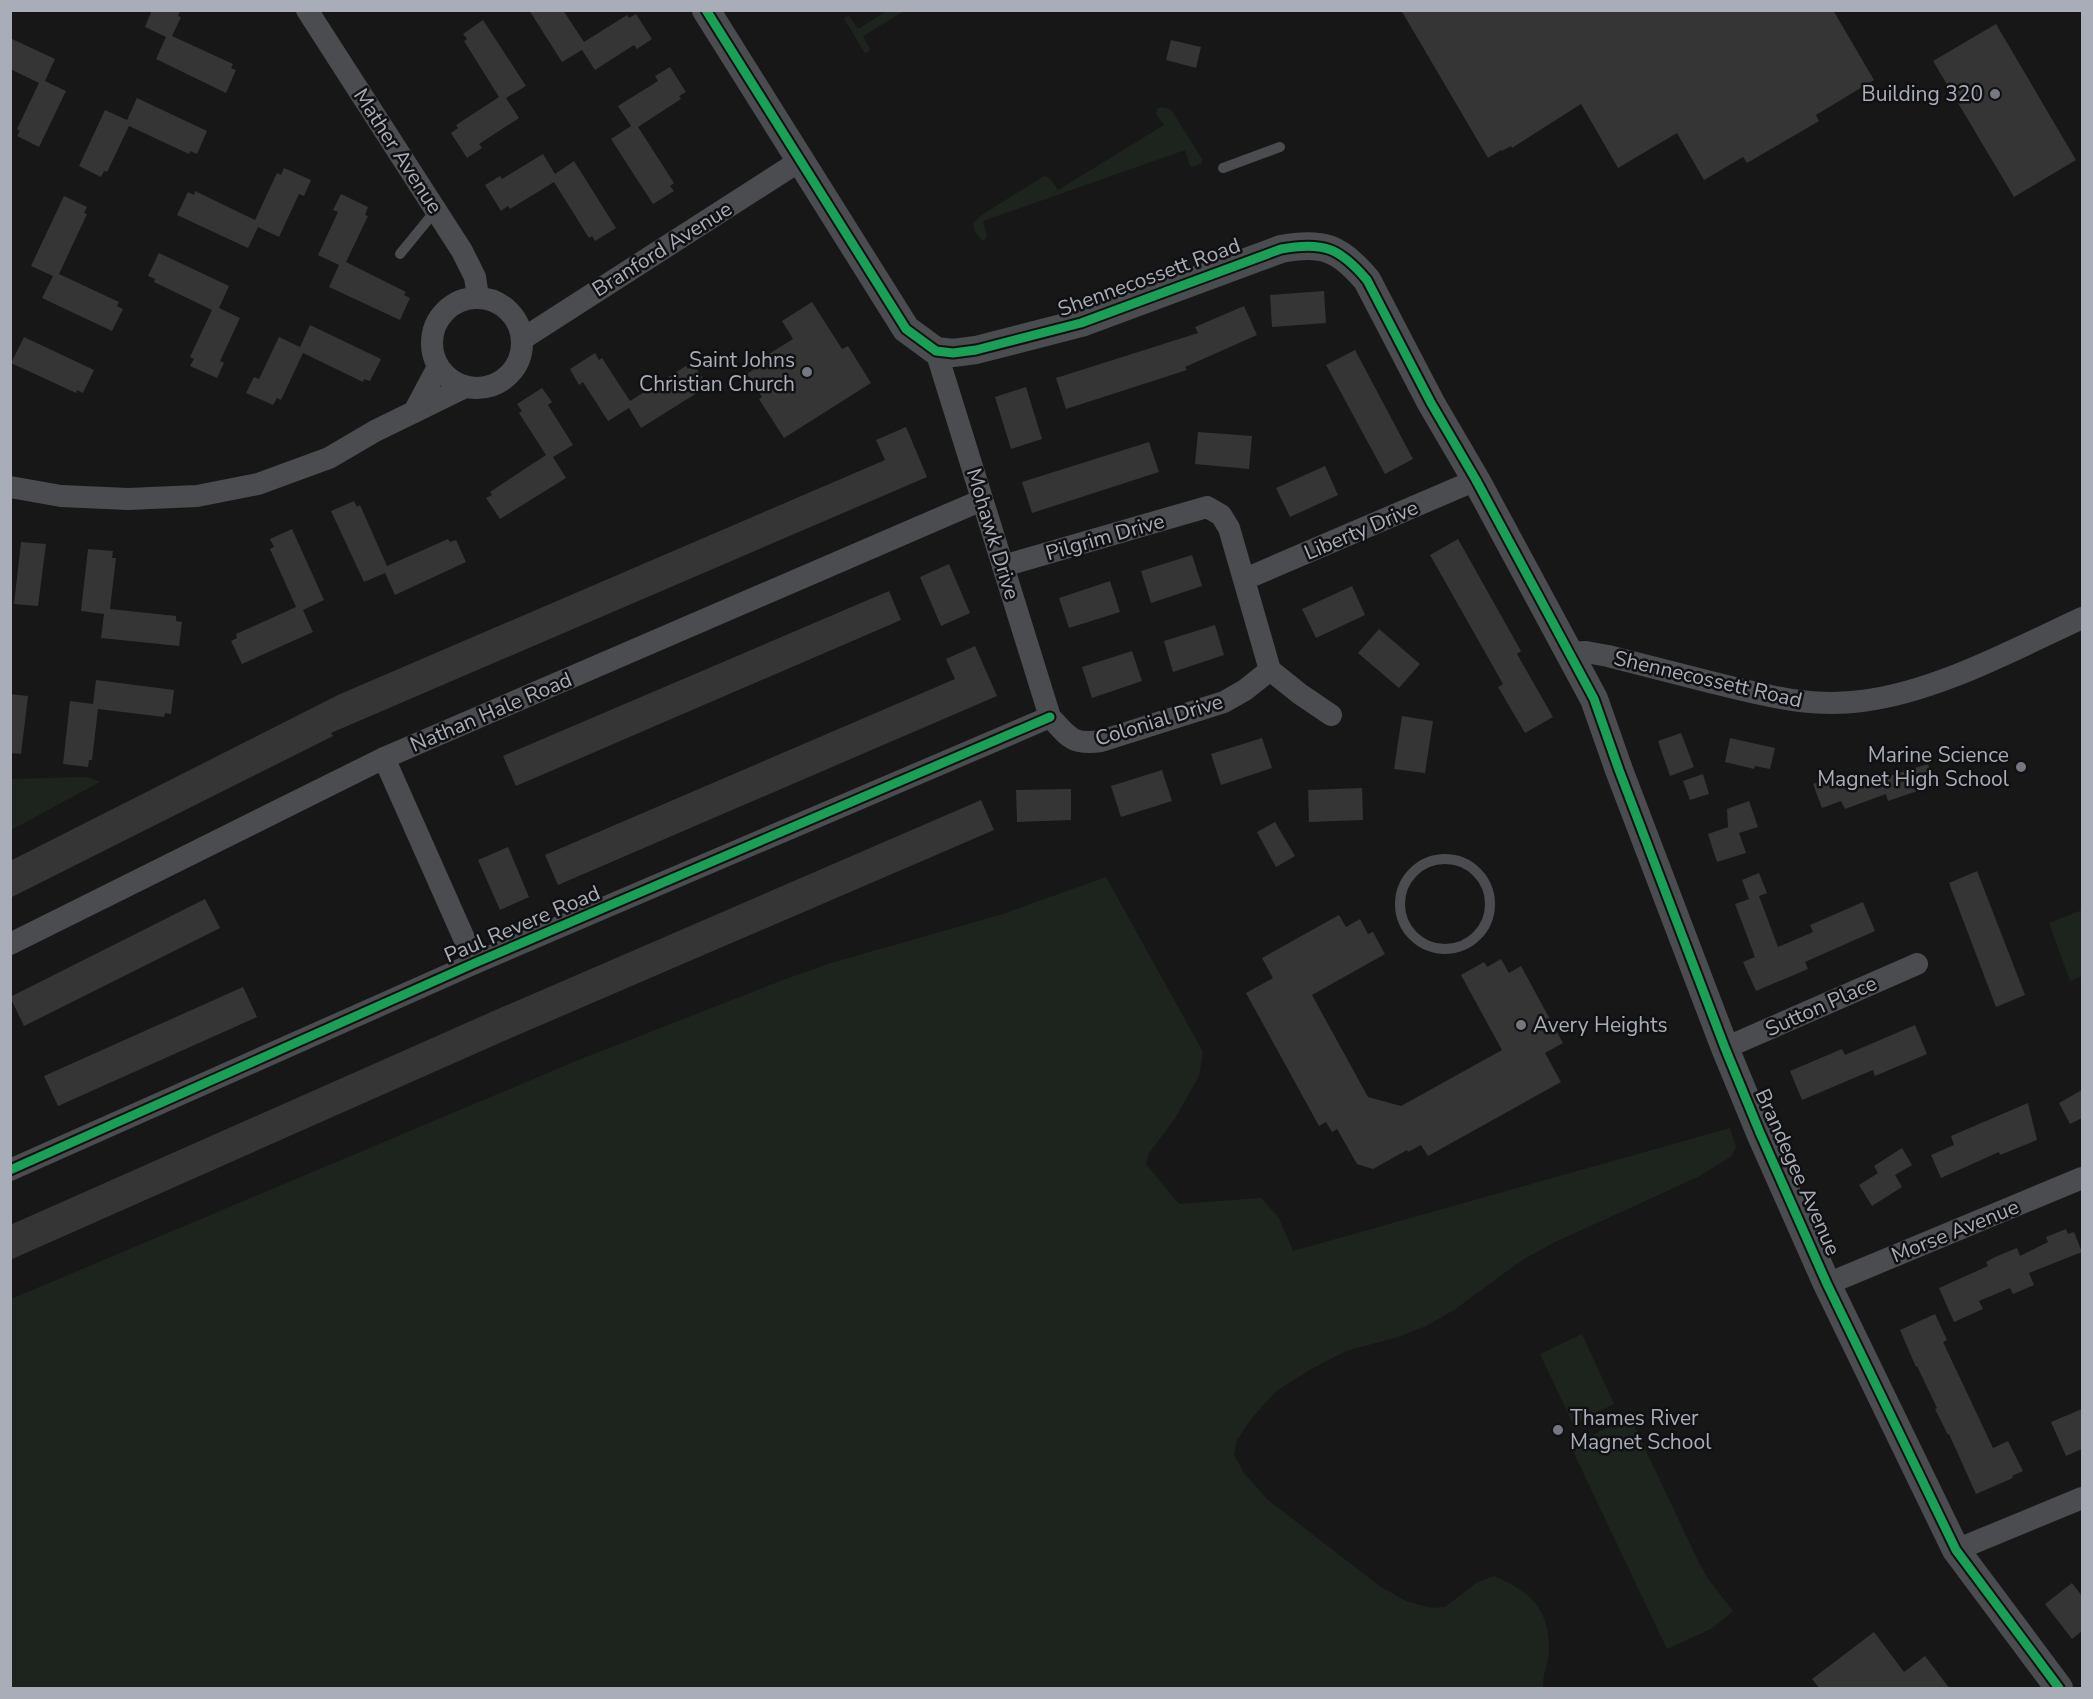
<svg xmlns="http://www.w3.org/2000/svg" width="2093" height="1699" viewBox="0 0 2093 1699" font-family="'Nunito Sans',sans-serif">
  <style>
    .green { fill: #1d241e }
    .building { fill: #353536 }
    .lines { fill: none; stroke-linecap: round; stroke-linejoin: round }
    .service { stroke: #4b4c50; stroke-width: 10 }
    .minor { stroke: #4b4c50; stroke-width: 22 }
    .tertiary { stroke: #4b4c50; stroke-width: 28 }
    .cycleway-casing { stroke: #111113; stroke-width: 13 }
    .cycleway { stroke: #1a9f57; stroke-width: 9 }
    .poi-dot { fill: #757880; stroke: #111113; stroke-width: 2 }
    .labels { text-anchor: middle; stroke-width: 5; stroke-linejoin: round; paint-order: stroke }
    .poi-label { font-size: 21px; fill: #a8adb8; stroke: #111113; text-anchor: end }
    .street-label { font-size: 21px; fill: #a8adb8; stroke: #111113 }
  </style>
  <rect width="100%" height="100%" fill="#171717"/>
  <g class="green">
    <path d="M887,11H904L863,36L870,49L867,53L864,52L844,18L849,16L858,29Z"/>
    <path d="M1161,107L1167,108L1172,111L1202,159V163L1193,167L1190,166L1185,150L983,221L987,237L983,241C978,236 974,231 973,224L980,216L1044,176L1050,178L1058,190L1164,125L1156,114L1157,109Z"/>
    <path d="M87,777L100,782L11,830V779Z"/>
    <path d="M1106,877L1203,1052L1199,1076L1174,1120L1149,1153L1146,1164L1179,1204L1261,1198L1279,1218L1293,1251L1730,1128L1736,1147L1732,1156L1698,1177L1553,1243L1521,1261L1454,1310L1426,1326L1398,1337L1346,1351L1313,1368L1276,1391L1251,1419L1237,1440L1234,1455L1244,1473L1268,1500L1381,1587L1406,1601L1431,1608L1445,1607L1476,1583L1494,1576C1528,1591 1548,1606 1549,1646C1550,1661 1542,1674 1543,1688H11V1299L576,1061L783,980L831,963L1003,914Z"/>
    <path d="M2082,910V976L2070,981L2049,923Z"/>
    <path d="M1582,1334L1614,1404L1573,1424L1540,1354Z"/>
    <path d="M1630,1417L1699,1563L1708,1579L1733,1611L1711,1629L1667,1649L1570,1445Z"/>
  </g>
  <g class="building">
    <path d="M152,10H180L178,16L181,17L172,36L233,64L231,68L236,70L226,93L156,59L166,37L145,27Z"/>
    <path d="M529,10H563L584,42L627,15L629,18L636,14L652,39L637,49L634,45L595,70L582,50L562,62Z"/>
    <path d="M1401,10H1833L1874,80L1816,115L1819,121L1747,163L1743,157L1704,180L1677,133L1618,168L1581,104L1512,148L1511,146L1502,151L1501,150L1488,158Z"/>
    <path d="M483,20L526,86L506,98L519,118L479,144L482,148L467,158L451,133L458,128L456,125L499,97L464,41L467,39L463,34Z"/>
    <path d="M1996,24L2076,160L2014,197L1933,61Z"/>
    <path d="M10,38L55,59L45,81L66,91L39,147L17,136L20,131L17,129L39,83L10,69Z"/>
    <path d="M1171,40L1201,47L1196,68L1166,60Z"/>
    <path d="M670,67L686,92L679,96L681,99L638,127L674,183L670,186L674,191L653,204L611,139L631,126L618,106L658,81L655,76Z"/>
    <path d="M137,98L207,131L197,154L190,151L189,154L129,126L107,172L104,171L101,177L79,166L105,110L127,120Z"/>
    <path d="M543,154L555,174L574,161L616,228L595,241L592,236L589,238L554,182L510,209L508,206L501,211L485,185L500,176L502,179Z"/>
    <path d="M284,168L311,180L304,196L299,194L279,237L258,227L248,248L177,215L188,192L194,195L195,191L255,220L277,173L281,175Z"/>
    <path d="M341,194L368,207L365,215L368,216L346,262L406,292L404,295L410,298L400,320L329,287L339,265L318,255L338,212L333,210Z"/>
    <path d="M64,196L87,207L84,213L87,214L59,274L119,302L117,306L123,309L112,331L42,298L53,276L31,266Z"/>
    <path d="M159,253L229,286L219,308L240,318L220,361L224,363L217,378L190,366L194,359L190,357L212,310L154,282L155,279L148,276Z"/>
    <path d="M1324,291L1326,323L1272,327L1270,295Z"/>
    <path d="M812,302L842,349L848,346L871,383L784,438L759,399L762,397L747,374L753,370L751,365L793,339L782,321Z"/>
    <path d="M1244,306L1257,335L1185,367L1187,370L1066,409L1056,378L1198,333L1195,327Z"/>
    <path d="M310,325L381,359L370,381L364,379L363,382L303,353L281,400L277,398L273,405L246,393L254,377L259,379L279,337L300,347Z"/>
    <path d="M24,337L94,370L83,393L77,390L76,393L11,363Z"/>
    <path d="M1355,350L1413,459L1385,474L1326,365Z"/>
    <path d="M595,353L599,360L602,358L630,401L686,366L688,369L694,365L708,386L641,428L629,408L608,421L583,382L579,385L570,369Z"/>
    <path d="M1026,387L1042,439L1011,449L995,397Z"/>
    <path d="M542,388L552,402L548,405L573,445L553,457L566,478L500,519L486,498L492,495L490,492L546,455L519,413L522,411L517,404Z"/>
    <path d="M906,427L927,477L331,733L333,736L10,898V861L338,695L885,460L876,440Z"/>
    <path d="M1198,432L1252,436L1249,469L1195,464Z"/>
    <path d="M1149,442L1159,472L1032,513L1022,482Z"/>
    <path d="M1325,466L1338,495L1290,517L1276,488Z"/>
    <path d="M354,501L357,507L360,505L387,566L448,539L450,542L456,540L466,562L395,595L385,573L364,582L331,511Z"/>
    <path d="M292,529L324,600L303,610L313,632L242,664L231,641L237,638L236,634L296,607L270,549L274,547L270,539Z"/>
    <path d="M1458,539L1521,651L1517,654L1553,717L1525,733L1498,687L1503,684L1430,555Z"/>
    <path d="M21,542L46,544L38,606L14,604Z"/>
    <path d="M88,549L113,551L112,558H116L110,609L176,616V621L182,622L179,646L101,638L104,614L81,611Z"/>
    <path d="M1192,555L1202,586L1151,603L1141,571Z"/>
    <path d="M949,564L970,613L941,626L920,577Z"/>
    <path d="M1110,581L1120,612L1069,628L1059,598Z"/>
    <path d="M1352,586L1365,615L1316,638L1302,609Z"/>
    <path d="M889,591L901,620L516,786L503,756Z"/>
    <path d="M1215,625L1224,655L1173,672L1164,641Z"/>
    <path d="M1379,629L1420,664L1399,688L1358,653Z"/>
    <path d="M975,646L997,696L558,885L545,855L955,679L946,659Z"/>
    <path d="M1132,651L1142,681L1092,698L1082,667Z"/>
    <path d="M96,680L174,690L171,714L165,713L164,717L98,709L92,760H89L88,767L63,764L70,701L93,704Z"/>
    <path d="M10,694L28,696L21,754L10,753Z"/>
    <path d="M1402,716L1433,721L1425,773L1394,769Z"/>
    <path d="M1681,733L1694,767L1670,776L1658,741Z"/>
    <path d="M1262,738L1272,768L1221,785L1211,754Z"/>
    <path d="M1730,738L1775,748L1770,769L1755,766L1754,769L1725,762Z"/>
    <path d="M1928,764L1935,785L1888,801L1886,794L1845,809L1841,801L1822,808L1813,784L1840,774L1843,781L1861,774L1864,784Z"/>
    <path d="M1162,770L1172,801L1121,817L1111,786Z"/>
    <path d="M1703,774L1709,794L1690,800L1683,781Z"/>
    <path d="M1362,788L1363,820L1309,822L1308,790Z"/>
    <path d="M1071,789V820L1017,822L1016,790Z"/>
    <path d="M981,800L994,830L504,1041L10,1260V1225L491,1012Z"/>
    <path d="M1749,801L1758,827L1739,833L1746,853L1717,862L1708,834L1728,827L1727,809Z"/>
    <path d="M1275,822L1295,856L1276,867L1257,832Z"/>
    <path d="M508,847L529,897L500,910L478,860Z"/>
    <path d="M1977,871L2025,995L1996,1007L1949,883Z"/>
    <path d="M1759,873L1767,893L1759,896L1778,947L1813,932L1810,925L1863,902L1875,931L1805,962L1808,969L1756,991L1743,962L1755,957L1735,904L1749,899L1742,880Z"/>
    <path d="M205,899L220,928L24,1026L10,997Z"/>
    <path d="M1339,915L1346,927L1360,919L1368,934L1373,932L1385,954L1312,995L1368,1097L1401,1106L1502,1050L1461,975L1484,962L1487,967L1501,959L1509,973L1521,966L1563,1043L1545,1053L1561,1082L1428,1156L1421,1145L1408,1152L1407,1150L1373,1169L1357,1164L1337,1129L1332,1132L1326,1122L1319,1126L1246,993L1273,978L1262,958Z"/>
    <path d="M243,987L257,1017L58,1106L44,1076Z"/>
    <path d="M1915,1025L1927,1054L1875,1076L1873,1070L1802,1100L1790,1071L1842,1049L1845,1055Z"/>
    <path d="M2082,1090V1118L2070,1124L2059,1103Z"/>
    <path d="M2028,1103L2037,1140L2000,1155L1999,1152L1941,1178L1931,1155L1954,1145L1951,1136Z"/>
    <path d="M1902,1148L1912,1165L1895,1175L1902,1187L1872,1206L1859,1185L1878,1173L1874,1166Z"/>
    <path d="M2066,1229L2068,1234L2074,1232L2082,1252L2029,1273L2034,1285L2013,1294L2010,1288L1979,1301L1983,1309L1954,1322L1939,1288L1988,1266L1986,1262L1995,1257L2017,1248L2020,1256L2048,1242L2046,1237Z"/>
    <path d="M1935,1314L1947,1340L1943,1342L1993,1448L2008,1441L2023,1471L2012,1476L2013,1478L1976,1494L1949,1434L1948,1435L1935,1409L1937,1408L1917,1366L1916,1367L1900,1330Z"/>
    <path d="M2082,1409V1449L2066,1456L2051,1422Z"/>
    <path d="M2072,1583L2082,1596V1631L2072,1639L2045,1604Z"/>
    <path d="M1874,1632L1904,1672L1925,1656L1950,1689H1820L1812,1679Z"/>
  </g>
  <g class="lines">
    <g class="service">
      <path d="M1223,168L1280,147"/>
      <path d="M400,254L436,210"/>
      <circle cx="1445" cy="904" r="45"/>
    </g>
    <g class="minor">
      <path d="M307,10L462,251L475,277L478,297"/>
      <circle cx="477" cy="343" r="45"/>
      <path d="M524,338L801,160"/>
      <path d="M936,351L1050,717C1069,737 1071,745 1101,741L1224,702L1245,690L1270,670"/>
      <path d="M414,412L438,367"/>
      <path d="M10,487L61,496L128,499L197,496L258,484L329,458L375,431L465,387"/>
      <path d="M1003,566L1207,507L1221,515L1229,528L1270,670L1300,694L1331,715"/>
      <path d="M1245,579L1476,480"/>
      <path d="M1570,653L1586,652L1608,656C1644,665 1679,674 1714,683C1763,695 1811,708 1862,701C1936,692 2015,649 2082,618"/>
      <path d="M384,758L475,963"/>
      <path d="M10,944L384,758L982,500"/>
      <path d="M1725,1048L1917,964"/>
      <path d="M10,1170L475,963L1050,717"/>
      <path d="M1827,1284L2082,1178"/>
      <path d="M1956,1550L2082,1498"/>
    </g>
    <path class="tertiary" d="M706,10L906,329L936,351L953,353L976,350L1081,323L1281,249C1323,241 1340,248 1367,280L1431,403L1476,480L1594,699L1619,770L1725,1048L1760,1133L1827,1284L1956,1550L2059,1688"/>
    <defs>
      <g id="cycleway">
        <path d="M706,10L906,329L936,351L953,353L976,350L1081,323L1281,249C1323,241 1340,248 1367,280L1431,403L1476,480L1594,699L1619,770L1725,1048L1760,1133L1827,1284L1956,1550L2059,1688"/>
        <path d="M10,1170L475,963L1050,717"/>
      </g>
    </defs>
    <use href="#cycleway" class="cycleway-casing"/>
    <use href="#cycleway" class="cycleway"/>
  </g>
  <g class="poi-dot">
    <circle cx="1995" cy="94" r="6"/>
    <circle cx="807" cy="372" r="6"/>
    <circle cx="2021" cy="767" r="6"/>
    <circle cx="1521" cy="1025" r="6"/>
    <circle cx="1558" cy="1430" r="6"/>
  </g>
  <g class="labels">
    <g class="poi-label">
      <text x="1983" y="101">Building 320</text>
      <text x="795" y="367">Saint Johns<tspan x="795" dy="24">Christian Church</tspan></text>
      <text x="2009" y="762">Marine Science<tspan x="2009" dy="24">Magnet High School</tspan></text>
      <text x="1533" y="1032" text-anchor="start">Avery Heights</text>
      <text x="1570" y="1425" text-anchor="start">Thames River<tspan x="1570" dy="24">Magnet School</tspan></text>
    </g>
    <g class="street-label">
      <text transform="translate(398 151) rotate(57)" y="7">Mather Avenue</text>
      <text transform="translate(662 249) rotate(-32)" y="7">Branford Avenue</text>
      <text transform="translate(1149 277) rotate(-20)" y="7">Shennecossett Road</text>
      <text transform="translate(1361 530) rotate(-23)" y="7">Liberty Drive</text>
      <text transform="translate(993 534) rotate(73)" y="7">Mohawk Drive</text>
      <text transform="translate(1105 537) rotate(-16)" y="7">Pilgrim Drive</text>
      <text transform="translate(1708 679) rotate(13)" y="7">Shennecossett Road</text>
      <text transform="translate(491 712) rotate(-23)" y="7">Nathan Hale Road</text>
      <text transform="translate(1159 720) rotate(-17)" y="7">Colonial Drive</text>
      <text transform="translate(522 924) rotate(-23)" y="7">Paul Revere Road</text>
      <text transform="translate(1821 1006) rotate(-24)" y="7">Sutton Place</text>
      <text transform="translate(1798 1172) rotate(66)" y="7">Brandegee Avenue</text>
      <text transform="translate(1955 1231) rotate(-22)" y="7">Morse Avenue</text>
    </g>
  </g>
  <rect width="2093" height="1699" fill="none" stroke="#a8adb8" stroke-width="24"/>
</svg>
